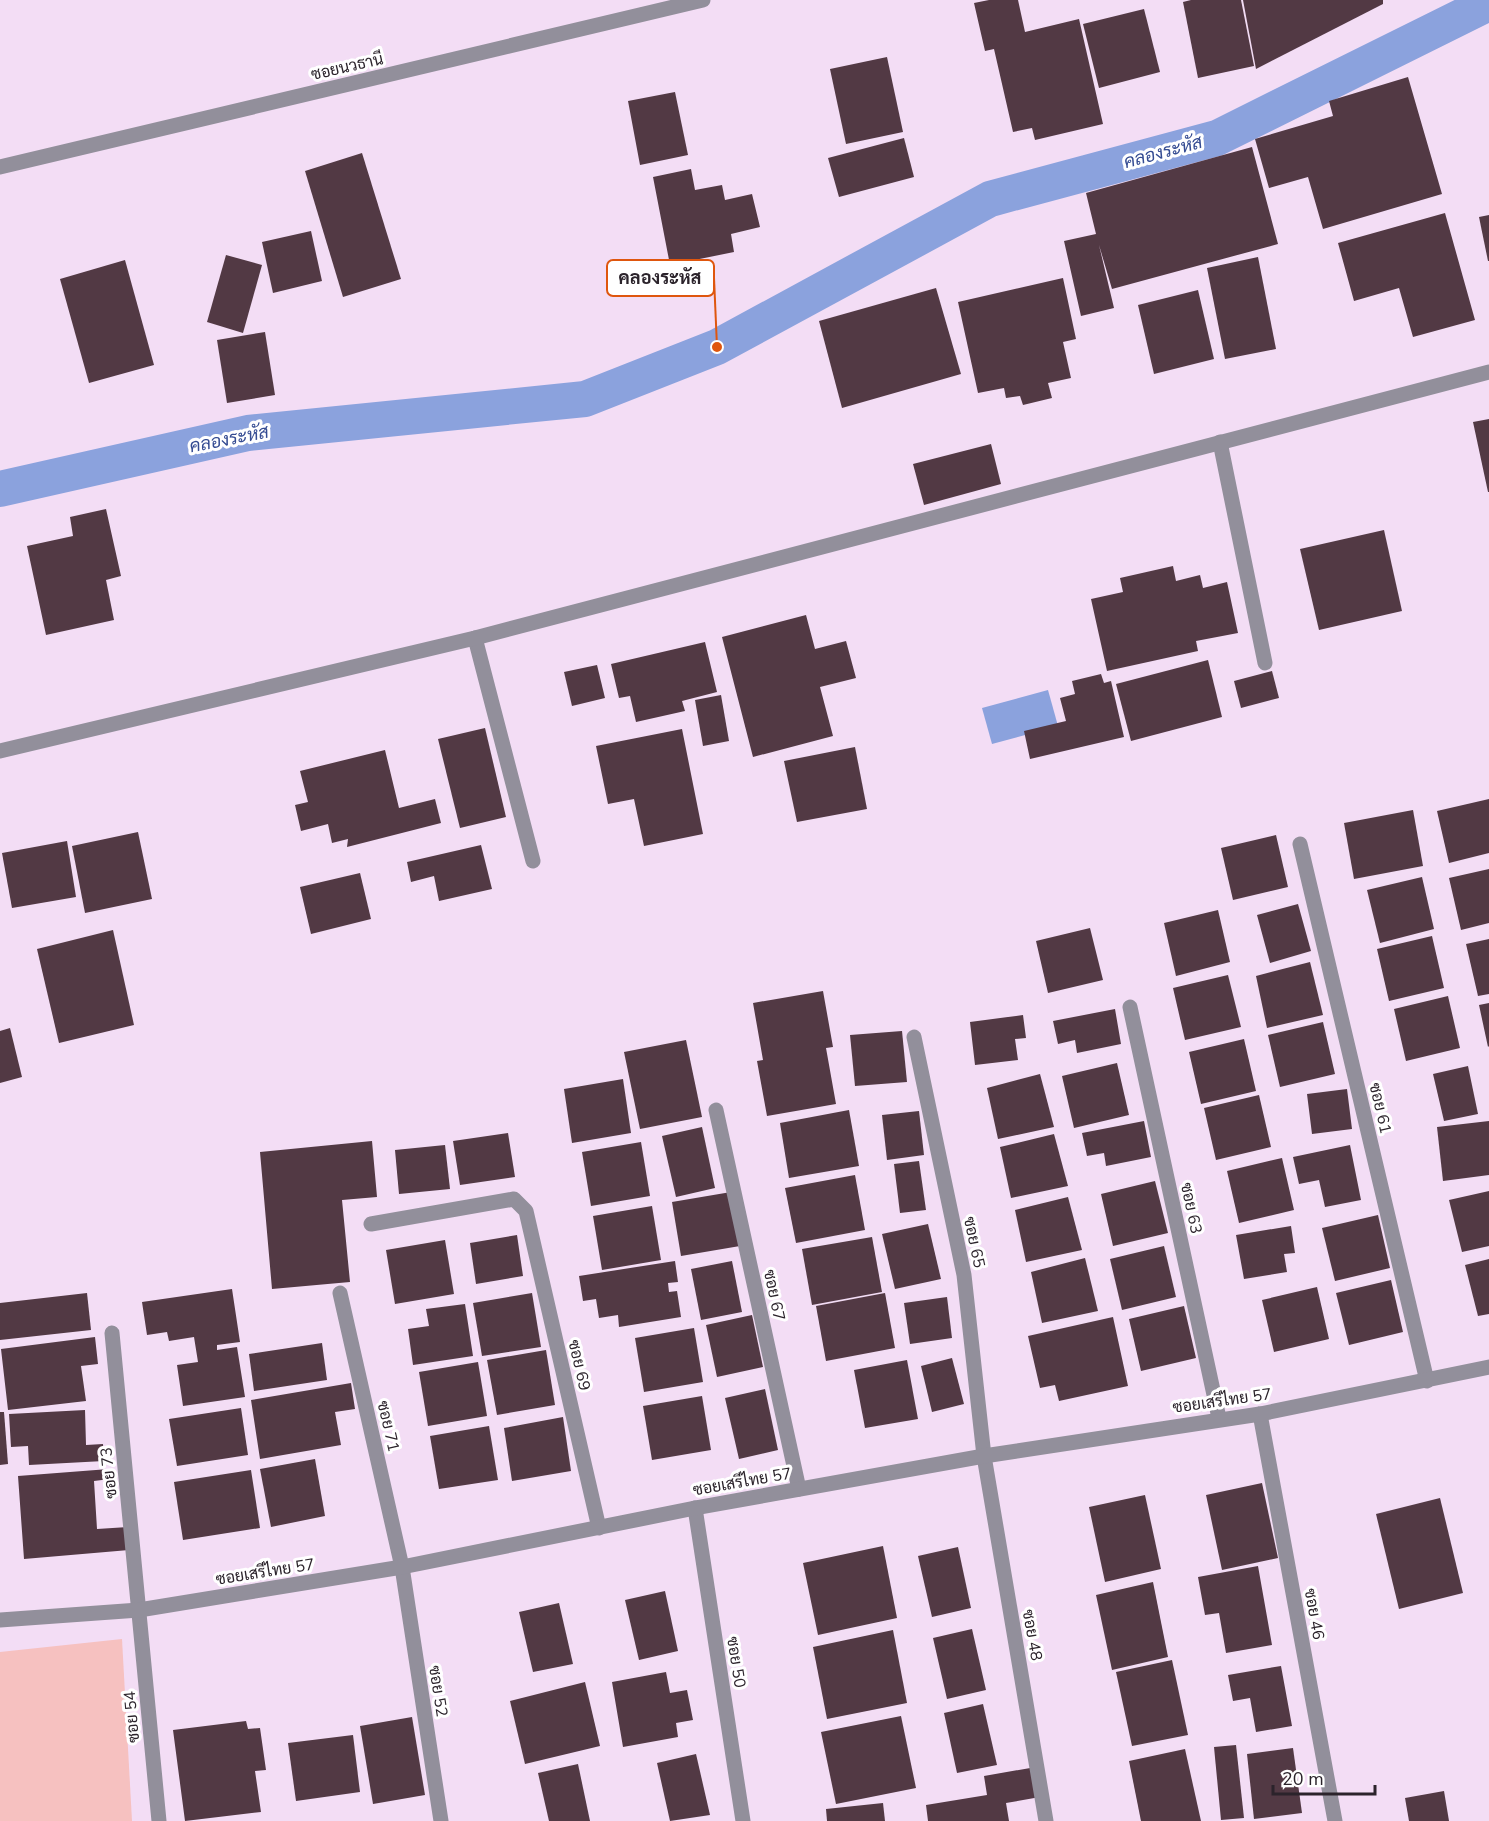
<svg xmlns="http://www.w3.org/2000/svg" width="1489" height="1821" viewBox="0 0 1489 1821" font-family="'Nunito Sans',Sarabun,sans-serif">
  <style>
    .green { fill: #f6c1c0 }
    .water { fill: #8ba2dd }
    .lines { fill: none; stroke-linecap: round; stroke-linejoin: round }
    .canal { stroke: #8ba2dd; stroke-width: 36 }
    .building { fill: #523944 }
    .minor { stroke: #928f9b; stroke-width: 15 }
    .labels { text-anchor: middle; stroke-width: 6; stroke-linejoin: round; paint-order: stroke }
    .street-label { font-size: 16px; fill: #2b232b; stroke: #fff }
    .water-label { font-size: 18px; font-style: italic; fill: #344b92; stroke: #fff }
    .leader { fill: none; stroke: #df560e; stroke-width: 2 }
    .callout-dot { fill: #df560e; stroke: #fff; stroke-width: 2 }
    .callout { fill: #fff; stroke: #df560e; stroke-width: 2 }
    .callout-label { font-size: 18px; text-anchor: middle; font-weight: bold; fill: #2b232b }
  </style>
  <rect width="100%" height="100%" fill="#f3ddf5"/>
  <path class="green" d="M122,1639L132,1821H0V1652Z"/>
  <path class="water" d="M1048,690L1058,726L992,744L982,708Z"/>
  <g class="lines">
    <path class="canal" d="M0,489L248,433L585,399L717,347L990,199L1217,138L1489,3"/>
  </g>
  <g class="building">
    <path d="M989,0H1018L1025,32L1079,19L1103,124L1035,140L1032,128L1013,132L994,49L985,51L974,3Z"/>
    <path d="M1191,0H1241L1254,66L1198,78L1183,2Z"/>
    <path d="M1243,0H1383V4L1256,69Z"/>
    <path d="M1144,9L1160,72L1099,88L1083,24Z"/>
    <path d="M887,57L903,132L846,144L830,69Z"/>
    <path d="M1408,77L1442,194L1323,229L1308,177L1269,188L1255,139L1333,116L1329,101Z"/>
    <path d="M675,92L688,155L640,165L628,101Z"/>
    <path d="M904,138L914,177L839,197L828,158Z"/>
    <path d="M1252,147L1278,244L1112,289L1099,245L1114,308L1081,316L1064,241L1096,234L1086,193Z"/>
    <path d="M362,153L401,279L343,297L305,171Z"/>
    <path d="M691,169L695,190L722,185L725,200L752,194L760,227L731,234L734,252L670,265L653,177Z"/>
    <path d="M1445,213L1475,320L1413,337L1399,288L1354,301L1338,243Z"/>
    <path d="M1489,215V261H1488L1479,217Z"/>
    <path d="M311,231L322,281L273,293L262,242Z"/>
    <path d="M226,255L262,265L243,333L207,322Z"/>
    <path d="M1258,257L1276,349L1225,359L1207,268Z"/>
    <path d="M125,260L154,365L89,383L60,279Z"/>
    <path d="M1063,278L1076,339L1063,342L1071,378L1048,383L1052,398L1023,405L1020,396L1006,398L1004,388L978,393L958,302Z"/>
    <path d="M936,288L961,374L842,408L819,321Z"/>
    <path d="M1198,290L1214,359L1154,374L1138,305Z"/>
    <path d="M265,332L275,395L227,403L217,340Z"/>
    <path d="M1489,419V492H1488L1473,422Z"/>
    <path d="M991,444L1001,484L924,505L913,464Z"/>
    <path d="M106,509L121,576L106,580L114,620L46,635L27,546L73,536L70,517Z"/>
    <path d="M1384,530L1402,611L1319,630L1300,549Z"/>
    <path d="M1173,566L1176,581L1200,575L1203,588L1227,582L1238,633L1196,641L1198,651L1107,671L1091,599L1123,592L1120,578Z"/>
    <path d="M806,615L815,649L846,641L856,678L820,687L833,736L753,757L722,637Z"/>
    <path d="M705,642L717,692L682,701L685,711L636,722L630,696L619,698L611,664Z"/>
    <path d="M1208,660L1222,717L1131,741L1116,684Z"/>
    <path d="M597,665L605,698L572,706L564,672Z"/>
    <path d="M1272,671L1279,698L1241,708L1234,681Z"/>
    <path d="M1101,674L1104,683L1111,681L1124,737L1030,759L1024,731L1066,721L1060,698L1075,694L1072,681Z"/>
    <path d="M721,695L729,741L703,746L695,700Z"/>
    <path d="M485,728L506,817L460,828L438,739Z"/>
    <path d="M682,729L703,834L644,846L634,799L608,804L596,746Z"/>
    <path d="M855,747L867,809L797,822L784,761Z"/>
    <path d="M385,750L399,808L435,799L441,823L347,847L348,839L332,843L328,824L301,831L295,805L308,802L300,771Z"/>
    <path d="M1489,799V853L1449,863L1437,811Z"/>
    <path d="M1413,810L1423,866L1354,879L1344,823Z"/>
    <path d="M138,832L152,899L85,913L72,846Z"/>
    <path d="M1276,835L1288,887L1233,900L1221,848Z"/>
    <path d="M67,841L76,897L12,908L2,853Z"/>
    <path d="M481,845L492,889L439,901L434,876L411,882L407,862Z"/>
    <path d="M1489,869V923L1461,930L1449,878Z"/>
    <path d="M360,873L371,919L311,934L300,887Z"/>
    <path d="M1422,877L1434,929L1380,943L1367,890Z"/>
    <path d="M1298,904L1311,951L1270,963L1257,915Z"/>
    <path d="M1218,910L1230,962L1176,976L1164,923Z"/>
    <path d="M1090,928L1103,980L1048,993L1036,941Z"/>
    <path d="M113,930L134,1025L59,1043L37,949Z"/>
    <path d="M1432,936L1444,988L1389,1001L1377,949Z"/>
    <path d="M1489,939V994L1478,996L1466,944Z"/>
    <path d="M1310,962L1323,1015L1267,1028L1256,976Z"/>
    <path d="M1228,975L1241,1027L1185,1040L1173,988Z"/>
    <path d="M823,991L833,1047L826,1048L836,1104L767,1116L757,1061L763,1060L753,1003Z"/>
    <path d="M1448,996L1460,1048L1406,1061L1394,1009Z"/>
    <path d="M1489,1003V1046L1488,1047L1479,1005Z"/>
    <path d="M1115,1009L1121,1044L1077,1053L1075,1040L1058,1044L1053,1021Z"/>
    <path d="M1023,1015L1026,1038L1015,1039L1018,1060L975,1065L970,1022Z"/>
    <path d="M1323,1022L1335,1074L1280,1087L1268,1035Z"/>
    <path d="M10,1028L22,1077L0,1083V1031Z"/>
    <path d="M902,1031L907,1082L855,1086L850,1035Z"/>
    <path d="M1244,1039L1256,1091L1201,1104L1189,1052Z"/>
    <path d="M686,1040L702,1117L640,1129L624,1052Z"/>
    <path d="M1117,1063L1129,1115L1074,1128L1062,1076Z"/>
    <path d="M1468,1066L1478,1114L1444,1121L1433,1074Z"/>
    <path d="M1040,1074L1054,1127L998,1139L987,1088Z"/>
    <path d="M623,1079L631,1133L572,1143L564,1089Z"/>
    <path d="M1347,1089L1352,1129L1312,1134L1307,1094Z"/>
    <path d="M1259,1095L1271,1147L1216,1160L1204,1108Z"/>
    <path d="M849,1110L859,1166L789,1178L780,1123Z"/>
    <path d="M919,1111L924,1155L887,1160L882,1115Z"/>
    <path d="M1144,1121L1151,1157L1106,1166L1104,1153L1087,1156L1082,1133Z"/>
    <path d="M1489,1121V1175L1443,1181L1437,1127Z"/>
    <path d="M702,1127L715,1188L676,1197L662,1136Z"/>
    <path d="M508,1133L515,1177L460,1185L453,1141Z"/>
    <path d="M1054,1134L1068,1186L1011,1198L1000,1147Z"/>
    <path d="M372,1141L377,1197L342,1200L350,1282L272,1289L260,1152Z"/>
    <path d="M641,1142L650,1196L591,1206L582,1152Z"/>
    <path d="M445,1145L450,1189L399,1194L395,1150Z"/>
    <path d="M1350,1145L1361,1200L1325,1207L1319,1180L1299,1184L1293,1157Z"/>
    <path d="M1282,1158L1294,1210L1239,1223L1227,1171Z"/>
    <path d="M919,1161L926,1210L900,1213L894,1164Z"/>
    <path d="M855,1175L865,1230L796,1243L785,1188Z"/>
    <path d="M1155,1181L1168,1233L1113,1246L1101,1194Z"/>
    <path d="M1489,1191V1246L1462,1252L1449,1200Z"/>
    <path d="M731,1192L740,1246L681,1256L672,1202Z"/>
    <path d="M1068,1197L1082,1250L1026,1262L1015,1210Z"/>
    <path d="M652,1206L661,1260L602,1270L593,1216Z"/>
    <path d="M1378,1215L1390,1268L1335,1281L1322,1228Z"/>
    <path d="M928,1224L941,1279L895,1289L882,1234Z"/>
    <path d="M1291,1226L1295,1253L1284,1254L1287,1272L1244,1279L1236,1235Z"/>
    <path d="M517,1235L523,1276L476,1284L470,1243Z"/>
    <path d="M872,1237L882,1292L812,1305L802,1249Z"/>
    <path d="M445,1240L454,1294L395,1304L386,1250Z"/>
    <path d="M1164,1246L1176,1297L1122,1310L1110,1259Z"/>
    <path d="M1085,1258L1098,1311L1042,1323L1031,1272Z"/>
    <path d="M1489,1259V1314L1478,1316L1465,1265Z"/>
    <path d="M675,1261L678,1282L668,1283L669,1292L677,1291L681,1317L619,1327L618,1315L599,1318L596,1299L583,1301L579,1276Z"/>
    <path d="M732,1261L742,1312L701,1320L691,1269Z"/>
    <path d="M1391,1280L1403,1332L1349,1345L1336,1293Z"/>
    <path d="M1317,1287L1329,1339L1274,1352L1262,1300Z"/>
    <path d="M232,1289L240,1342L217,1345V1350L237,1347L245,1397L183,1406L177,1365L198,1362L194,1337L169,1341L167,1332L147,1335L142,1302Z"/>
    <path d="M87,1293L91,1330L0,1340V1303Z"/>
    <path d="M532,1293L541,1347L482,1356L473,1303Z"/>
    <path d="M885,1293L895,1348L826,1361L816,1306Z"/>
    <path d="M947,1297L952,1338L910,1344L904,1303Z"/>
    <path d="M465,1304L473,1356L413,1365L408,1329L429,1326L426,1309Z"/>
    <path d="M1184,1306L1196,1358L1141,1371L1129,1319Z"/>
    <path d="M752,1315L763,1367L717,1377L706,1325Z"/>
    <path d="M1113,1317L1128,1386L1059,1401L1055,1385L1040,1388L1028,1336Z"/>
    <path d="M694,1328L703,1382L644,1392L635,1338Z"/>
    <path d="M95,1337L98,1364L81,1366L86,1401L8,1410L1,1349Z"/>
    <path d="M322,1343L327,1380L254,1391L249,1354Z"/>
    <path d="M546,1350L555,1405L497,1415L487,1360Z"/>
    <path d="M952,1358L964,1404L932,1412L921,1366Z"/>
    <path d="M907,1360L918,1419L865,1428L854,1370Z"/>
    <path d="M478,1362L487,1416L428,1426L419,1372Z"/>
    <path d="M351,1383L355,1409L335,1412L341,1445L260,1459L251,1400Z"/>
    <path d="M765,1389L778,1450L739,1459L725,1398Z"/>
    <path d="M702,1396L711,1450L652,1460L643,1406Z"/>
    <path d="M241,1408L248,1455L177,1466L169,1419Z"/>
    <path d="M85,1410L86,1445L103,1444L104,1461L29,1465L28,1446L11,1447L9,1414Z"/>
    <path d="M0,1412H4L8,1464L0,1465Z"/>
    <path d="M563,1417L571,1471L512,1481L504,1428Z"/>
    <path d="M489,1426L498,1480L439,1489L430,1436Z"/>
    <path d="M315,1459L325,1516L271,1527L260,1469Z"/>
    <path d="M109,1469L110,1479L94,1481L97,1529L128,1527L129,1550L24,1559L18,1476Z"/>
    <path d="M251,1470L260,1528L183,1540L174,1482Z"/>
    <path d="M1262,1483L1278,1558L1222,1570L1206,1495Z"/>
    <path d="M1145,1495L1161,1569L1105,1582L1089,1507Z"/>
    <path d="M1440,1498L1463,1593L1399,1609L1376,1514Z"/>
    <path d="M883,1546L897,1618L818,1635L803,1563Z"/>
    <path d="M958,1547L971,1608L932,1617L918,1556Z"/>
    <path d="M1258,1566L1272,1645L1226,1653L1219,1613L1205,1615L1198,1577Z"/>
    <path d="M1153,1582L1168,1657L1112,1670L1096,1595Z"/>
    <path d="M665,1591L678,1651L639,1660L625,1600Z"/>
    <path d="M559,1603L573,1664L533,1672L519,1612Z"/>
    <path d="M972,1629L986,1690L947,1699L933,1638Z"/>
    <path d="M893,1630L907,1703L827,1719L813,1647Z"/>
    <path d="M1172,1660L1188,1735L1132,1746L1116,1672Z"/>
    <path d="M1281,1666L1292,1726L1256,1732L1250,1698L1233,1701L1228,1675Z"/>
    <path d="M666,1672L670,1693L687,1690L693,1720L676,1723L678,1737L623,1747L612,1682Z"/>
    <path d="M585,1682L600,1746L525,1764L510,1701Z"/>
    <path d="M983,1704L997,1765L957,1773L944,1713Z"/>
    <path d="M901,1716L916,1788L836,1804L821,1732Z"/>
    <path d="M412,1717L425,1795L373,1804L360,1726Z"/>
    <path d="M246,1721L248,1729L260,1728L266,1770L255,1771L261,1812L185,1821L173,1730Z"/>
    <path d="M353,1735L360,1792L296,1801L288,1743Z"/>
    <path d="M1236,1745L1244,1818L1221,1820L1214,1747Z"/>
    <path d="M1293,1748L1302,1813L1254,1819L1247,1754Z"/>
    <path d="M1185,1749L1201,1821H1141L1129,1761Z"/>
    <path d="M696,1754L710,1815L670,1821L657,1763Z"/>
    <path d="M578,1764L590,1821H549L538,1773Z"/>
    <path d="M1036,1767L1040,1797L1006,1803L1009,1821H928L926,1805L987,1795L984,1776Z"/>
    <path d="M1444,1791L1449,1821H1409L1405,1798Z"/>
    <path d="M883,1803L885,1821H827L826,1809Z"/>
  </g>
  <g class="lines">
    <g class="minor">
      <path d="M0,167L703,0"/>
      <path d="M1220,442L1265,663"/>
      <path d="M475,638L533,861"/>
      <path d="M0,751L475,638L1489,372"/>
      <path d="M1300,844L1427,1381"/>
      <path d="M1130,1007L1219,1418"/>
      <path d="M914,1037L964,1275L984,1456L1046,1821"/>
      <path d="M716,1110L799,1489"/>
      <path d="M371,1224L514,1199L526,1211L599,1528"/>
      <path d="M340,1293L402,1567L441,1821"/>
      <path d="M112,1333L159,1821"/>
      <path d="M1260,1414L1335,1821"/>
      <path d="M695,1508L743,1821"/>
      <path d="M0,1620L139,1610L402,1567L695,1508L984,1456L1260,1414L1489,1367"/>
    </g>
  </g>
  <g class="labels">
    <g class="street-label">
      <text transform="translate(347 66) rotate(-13)" y="6">ซอยนวธานี</text>
      <text transform="translate(1381 1108) rotate(77)" y="6">ซอย 61</text>
      <text transform="translate(1192 1208) rotate(78)" y="6">ซอย 63</text>
      <text transform="translate(975 1242) rotate(78)" y="6">ซอย 65</text>
      <text transform="translate(775 1295) rotate(78)" y="6">ซอย 67</text>
      <text transform="translate(580 1365) rotate(77)" y="6">ซอย 69</text>
      <text transform="translate(1222 1400) rotate(-8)" y="6">ซอยเสรีไทย 57</text>
      <text transform="translate(389 1426) rotate(77)" y="6">ซอย 71</text>
      <text transform="translate(108 1473) rotate(-96)" y="6">ซอย 73</text>
      <text transform="translate(742 1481) rotate(-10)" y="6">ซอยเสรีไทย 57</text>
      <text transform="translate(265 1571) rotate(-9)" y="6">ซอยเสรีไทย 57</text>
      <text transform="translate(1315 1614) rotate(80)" y="6">ซอย 46</text>
      <text transform="translate(1033 1635) rotate(80)" y="6">ซอย 48</text>
      <text transform="translate(737 1662) rotate(81)" y="6">ซอย 50</text>
      <text transform="translate(439 1691) rotate(81)" y="6">ซอย 52</text>
      <text transform="translate(131 1717) rotate(-95)" y="6">ซอย 54</text>
    </g>
    <g class="water-label">
      <text transform="translate(1163 152) rotate(-15)" y="6">คลองระหัส</text>
      <text transform="translate(229 439) rotate(-11)" y="6">คลองระหัส</text>
    </g>
  </g>
  <path class="leader" d="M717 347L714 278"/>
  <circle class="callout-dot" cx="717" cy="347" r="6"/>
  <rect class="callout" x="607" y="260" width="107" height="36" rx="6"/>
  <g class="callout-label">
    <text x="660" y="284">คลองระหัส</text>
  </g>
  <path d="M1273 1785v9h102v-9" fill="none" stroke="#2b232b" stroke-width="3"/>
  <text x="1282" y="1785" font-size="18" fill="#2b232b" stroke="#ffffff" stroke-width="4.5" paint-order="stroke">20 m</text>
</svg>
